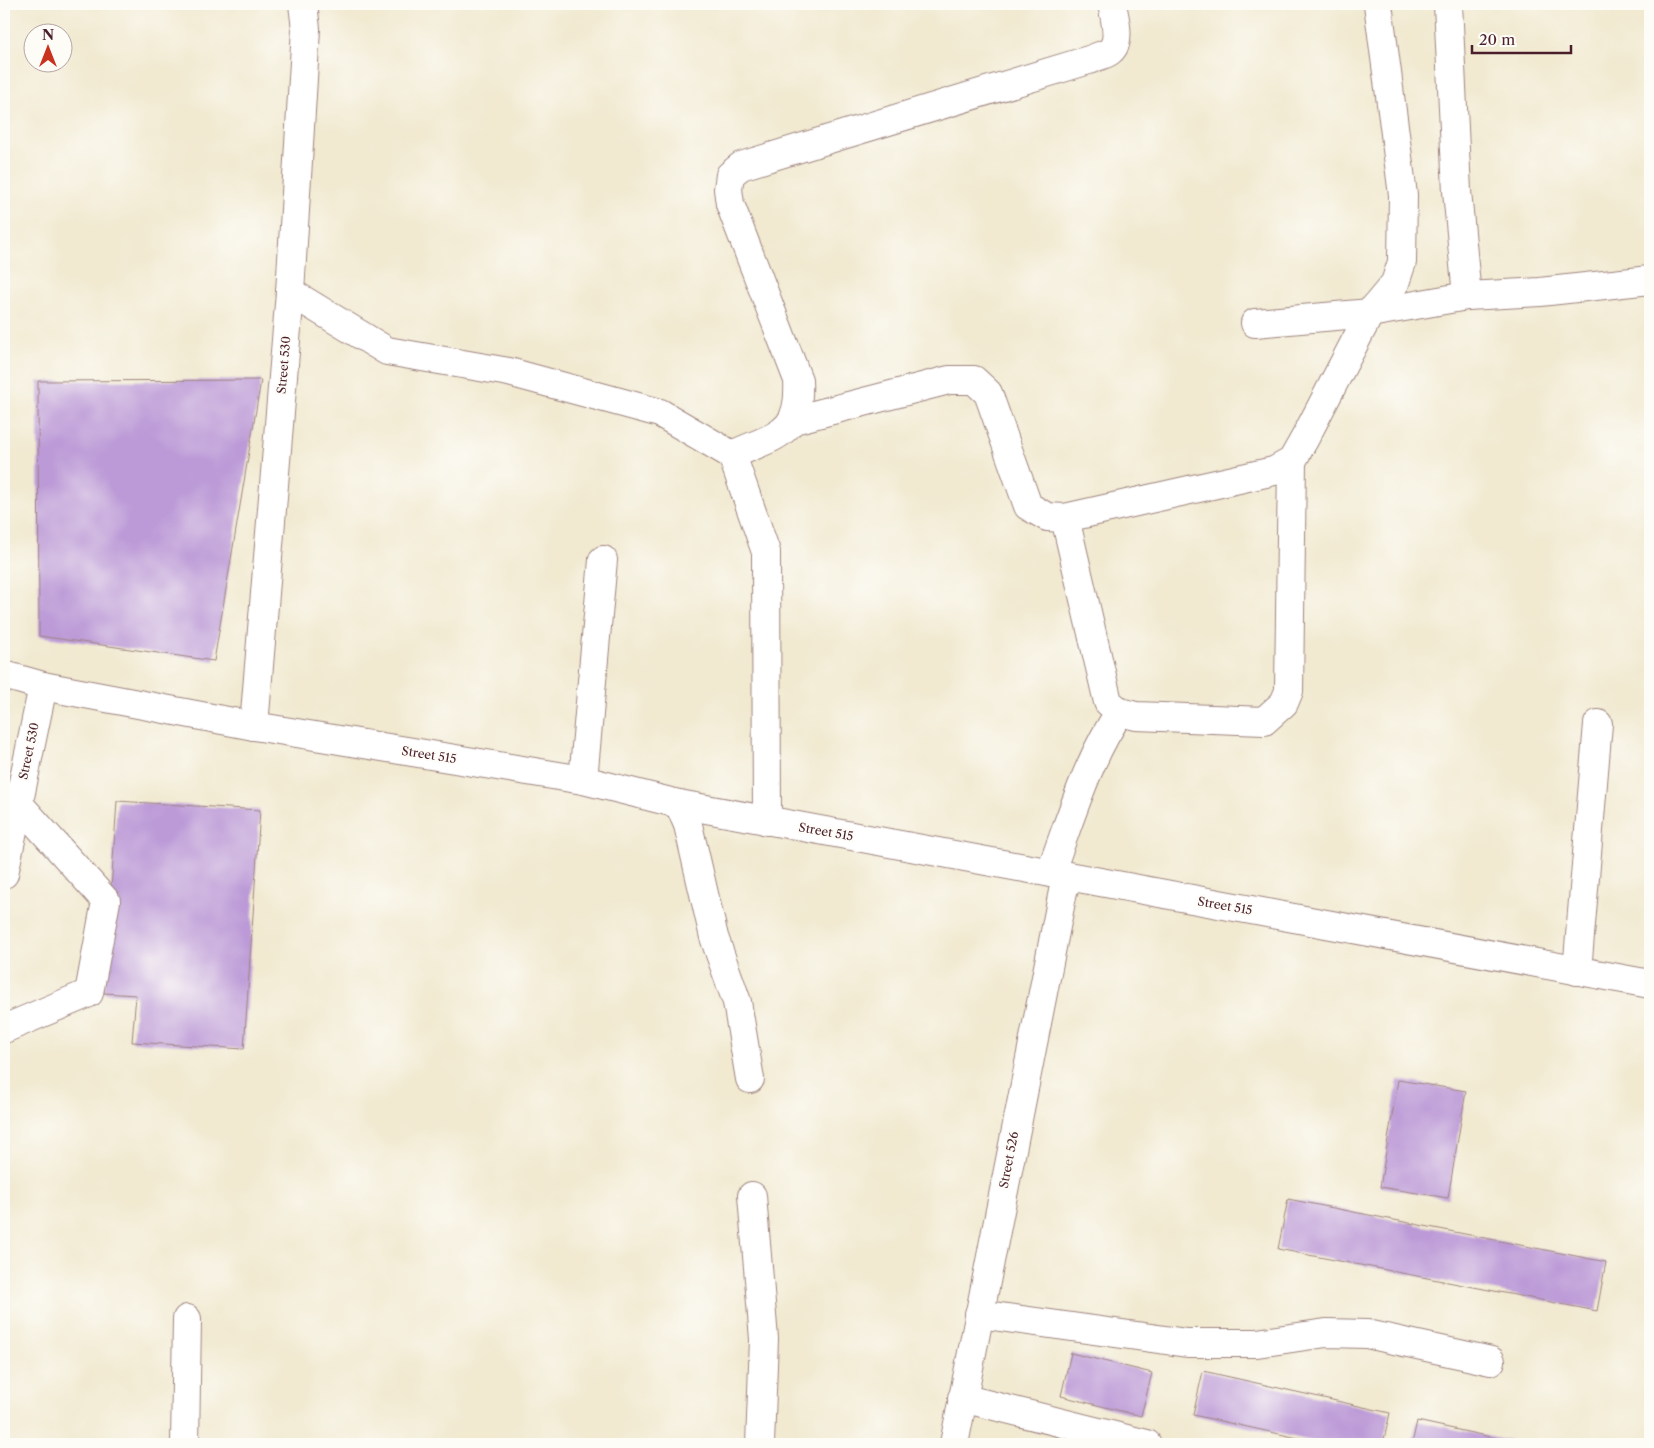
<svg xmlns="http://www.w3.org/2000/svg" width="1654" height="1448" viewBox="0 0 1654 1448" font-family="'Libre Caslon Text',serif">
  <style>
    .building { fill: #bc9ad7 }
    .lines { fill: none; stroke-linecap: round; stroke-linejoin: round }
    .minor-casing { stroke: #9e847e; stroke-width: 30 }
    .minor { stroke: #fff; stroke-width: 28 }
    .labels { text-anchor: middle; stroke-width: 4; stroke-linejoin: round; paint-order: stroke }
    .street-label { font-size: 12px; fill: #4a1f2b; stroke: #fdfcf7 }
  </style>
  <rect width="100%" height="100%" fill="#fdfcf7"/>
  <filter id="ink" filterUnits="userSpaceOnUse"><feTurbulence type="fractalNoise" baseFrequency=".02" numOctaves="2"/><feDisplacementMap in="SourceGraphic" scale="10" xChannelSelector="R" yChannelSelector="G"/><feConvolveMatrix kernelMatrix="1 2 1 2 8 2 1 2 1" color-interpolation-filters="sRGB"/></filter>
  <filter id="wash" filterUnits="userSpaceOnUse"><feTurbulence type="fractalNoise" baseFrequency=".0096" numOctaves="4" result="noise"/><feDisplacementMap in="SourceGraphic" scale="20" xChannelSelector="R" yChannelSelector="G"/><feGaussianBlur stdDeviation="1.12" result="paint"/><feColorMatrix in="noise" values="0 0 0 0 0 0 0 0 0 0 0 0 0 0 0 0 0 1.4 0 .05"/><feComposite in="paint" operator="in"/></filter>
  <g filter="url(#wash)">
    <rect width="100%" height="100%" fill="#f1e9d0"/>
    <g id="blocks">
      <g class="building">
        <path d="M261,380L214,661L39,636L38,381Z"/>
        <path d="M117,801L260,810L244,1049L132,1042L136,995L104,993Z"/>
        <path d="M1398,1080L1466,1091L1448,1198L1380,1187Z"/>
        <path d="M1288,1199L1606,1262L1597,1311L1278,1249Z"/>
        <path d="M1071,1353L1152,1373L1141,1416L1061,1396Z"/>
        <path d="M1203,1371L1390,1413L1383,1444H1325L1193,1415Z"/>
        <path d="M1417,1421L1518,1443V1444H1412Z"/>
      </g>
    </g>
  </g>
  <g filter="url(#ink)">
    <use href="#blocks" fill-opacity="0" stroke="#9e847e" stroke-width="1"/>
    <g class="lines">
      <defs>
        <g id="minor">
          <path d="M1448,4L1457,191L1467,296"/>
          <path d="M290,292L387,351L509,372L660,413L732,455L766,552L767,821"/>
          <path d="M1255,323L1370,313L1467,296L1540,292L1650,280"/>
          <path d="M794,420L949,380H974L988,393L1028,506L1047,517L1065,518L1274,471L1292,461L1305,438L1370,313L1395,283L1402,262L1403,195L1378,4"/>
          <path d="M732,455C777,434 801,436 798,380L730,204L728,189L730,175L741,166L1092,59C1097,56 1106,55 1110,51C1122,41 1114,16 1112,4"/>
          <path d="M1065,518L1108,702L1120,712L1136,716L1264,721L1284,703L1289,691L1292,461"/>
          <path d="M4,675L43,686L254,726L583,780L679,804L1650,984"/>
          <path d="M254,726L290,292L306,29L303,4"/>
          <path d="M583,780L603,560"/>
          <path d="M679,804L688,825L714,937L737,1002L750,1079"/>
          <path d="M1050,873C1070,821 1088,757 1120,712"/>
          <path d="M4,874L43,686"/>
          <path d="M1577,971L1598,724"/>
          <path d="M4,1029L89,993L106,901L18,803"/>
          <path d="M752,1196L764,1339L760,1444"/>
          <path d="M979,1314L1187,1343H1257L1326,1333L1367,1334L1491,1361"/>
          <path d="M962,1398L1147,1444"/>
          <path d="M185,1444L187,1319"/>
          <path d="M954,1444L1066,876"/>
        </g>
      </defs>
      <use href="#minor" class="minor-casing"/>
      <use href="#minor" class="minor"/>
    </g>
  </g>
  <g class="labels">
    <g class="street-label">
      <text transform="translate(284 365) rotate(-85)" y="4">Street 530</text>
      <text transform="translate(29 751) rotate(-78)" y="4">Street 530</text>
      <text transform="translate(429 755) rotate(9)" y="4">Street 515</text>
      <text transform="translate(826 832) rotate(10)" y="4">Street 515</text>
      <text transform="translate(1225 906) rotate(10)" y="4">Street 515</text>
      <text transform="translate(1009 1160) rotate(-79)" y="4">Street 526</text>
    </g>
  </g>
  <rect width="1654" height="1448" fill="none" stroke="#fdfcf7" stroke-width="20"/>
  <g transform="translate(48 48)"><circle r="24" fill="#fdfcf7" stroke="#b5a4a5"/>
  <path d="M0-4L9 19L0 12L-9 19Z" fill="#c8321e"/>
  <text y="-8" font-size="14" font-weight="bold" text-anchor="middle" fill="#4a1f2b">N</text>
  </g>
  <path d="M1472 45v8h99v-8" fill="none" stroke="#4a1f2b" stroke-width="2.5"/>
  <text x="1479" y="45" font-size="15" fill="#4a1f2b" stroke="#fdfcf7" stroke-width="4" paint-order="stroke">20 m</text>
</svg>
